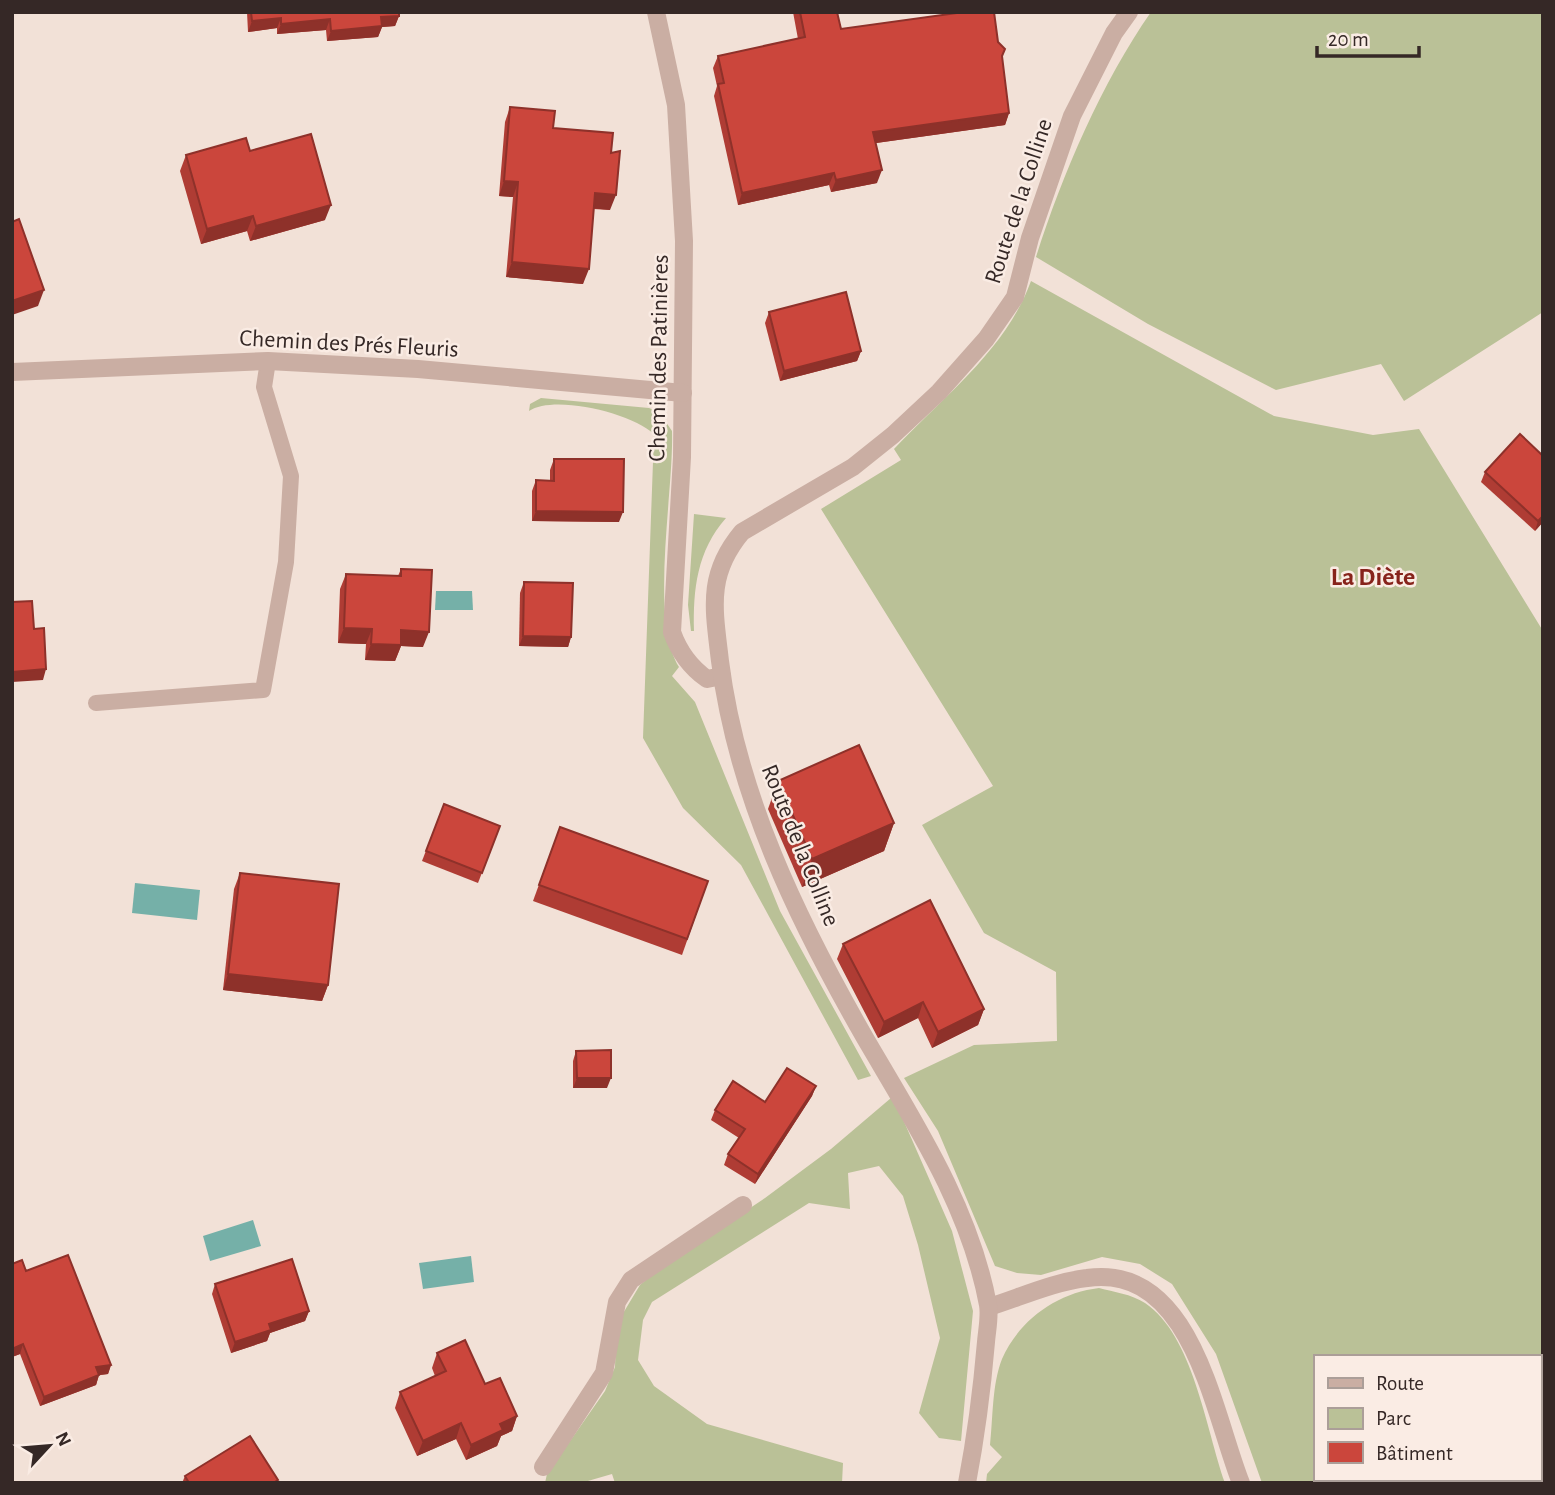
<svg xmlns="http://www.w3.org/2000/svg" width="1555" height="1495" viewBox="0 0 1555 1495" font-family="'Alegreya Sans',sans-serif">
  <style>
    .green { fill: #bac197; fill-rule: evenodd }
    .water { fill: #75b0a8 }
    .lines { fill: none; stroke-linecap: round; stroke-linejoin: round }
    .service { stroke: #caaea3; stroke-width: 16 }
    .pedestrian { stroke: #caaea3; stroke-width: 18 }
    .minor { stroke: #caaea3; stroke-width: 18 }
    .wall { fill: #af3c34 }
    .shaded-wall { fill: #8e312a }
    .building { fill: #cb463c; stroke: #8e312a; stroke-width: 2 }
    .labels { text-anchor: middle; stroke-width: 5; stroke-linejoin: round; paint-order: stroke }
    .street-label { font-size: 24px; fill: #352826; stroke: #faece4 }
    .neighbourhood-label { font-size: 26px; font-weight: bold; fill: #87231b; stroke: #faece4 }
  </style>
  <rect width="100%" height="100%" fill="#f2e1d7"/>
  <g class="green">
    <path d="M1151,12H1543V312L1404,401L1381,364L1276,390L1148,324L1036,257C1062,175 1102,82 1151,12Z"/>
    <path d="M1031,281L1274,416L1373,435L1419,429L1543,631V1483H1262L1216,1354L1172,1284L1140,1264L1102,1257L1041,1275L1017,1273L995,1266L938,1131L904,1078L974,1045L1057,1041L1056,972L984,933L922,825L993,786L821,509L901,460L894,449C943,397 1006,350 1031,281ZM1315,1357H1539V1479H1315Z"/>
    <path d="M541,398L649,408L659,412L672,431C674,492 649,619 679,667L672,676L695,702L780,911L871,1076L858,1080L741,865L683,808L643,738L654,434C632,413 554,394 529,411L530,404Z"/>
    <path d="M694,514L726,518C697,551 693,589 694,631H691L688,605Z"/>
    <path d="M891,1098L895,1101L952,1231L973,1311L961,1441L939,1438L919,1413L940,1338L918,1245L903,1196L879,1166L848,1173L850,1209L809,1203L652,1302L643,1320L638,1360L654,1386L707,1424L843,1463L842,1483H615L612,1474L581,1483H545L547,1474L605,1391L615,1367L616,1337L622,1315L640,1285L660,1268L765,1198L831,1149Z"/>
    <path d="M1099,1288C1114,1292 1131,1294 1145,1303C1193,1335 1206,1429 1225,1483H986L987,1474L1002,1457L990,1445C993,1418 992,1384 1002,1359C1019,1320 1057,1293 1099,1288Z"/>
  </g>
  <g class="water">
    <path d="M436,591H472L473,610H435Z"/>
    <path d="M135,883L200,890L197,920L132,913Z"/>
    <path d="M253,1220L261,1246L210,1261L203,1236Z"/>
    <path d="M471,1256L474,1282L423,1289L419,1263Z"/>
  </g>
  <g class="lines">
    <path class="service" d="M96,703L263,690L286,562L291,476L264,387L268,361"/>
    <path class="pedestrian" d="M543,1467L604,1373L617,1302L631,1280L743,1205"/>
    <g class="minor">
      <path d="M656,12L676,105L684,241L682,457L672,632C679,652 690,667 707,679L722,676"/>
      <path d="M12,372L268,361L418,369L683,393"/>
      <path d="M989,1307C1021,1297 1053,1282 1087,1278C1192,1263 1213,1413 1241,1483"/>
      <path d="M967,1483C976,1436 982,1389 986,1342C987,1330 990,1316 988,1305C970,1207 914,1122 865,1038C798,921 737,796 720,661C714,609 706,575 742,532L853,467L893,435L939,392L986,339L1015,297L1030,238L1072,116L1114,33L1129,12"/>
    </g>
  </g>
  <g class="wall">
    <path d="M247,12H399V16L395,26L382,27L378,37L327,41L326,30L277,34V28L248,32Z"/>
    <path d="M793,12H837L841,29L998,42L1005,49L1002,57L1009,113L1005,125L876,143L877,183L831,192L829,185L738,205L714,96L717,86L713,68L718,56L798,39Z"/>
    <path d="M510,107L553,128L611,153L610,210L594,209L583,284L506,277L513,197L499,196L505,122Z"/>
    <path d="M250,151L325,220L250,241L247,231L201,244L180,171L186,155Z"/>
    <path d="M769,312L861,351L857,361L780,381L765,323Z"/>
    <path d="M554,459L619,522L532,521V491L536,480L550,481V470Z"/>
    <path d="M1485,472L1543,522L1535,531L1481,482Z"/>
    <path d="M401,569L423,647L401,646L395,661L365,660L366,644L338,643L340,589L346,574L398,576Z"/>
    <path d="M524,582L571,637L568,647L519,646L520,593Z"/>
    <path d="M778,781L894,823L884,851L802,887L768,809Z"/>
    <path d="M444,804L500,826L478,883L422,861Z"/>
    <path d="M560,827L708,881L682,955L533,901Z"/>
    <path d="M240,873L328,985L322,1001L223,990L234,889Z"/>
    <path d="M843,944L984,1009L978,1025L932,1048L918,1018L878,1038L837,959Z"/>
    <path d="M576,1051L607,1088H573V1061Z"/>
    <path d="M816,1086L812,1096L755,1184L724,1165L728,1154L739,1138L711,1120L715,1110L765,1102Z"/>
    <path d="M12,1264L26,1271L111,1365L108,1374L99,1375L96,1385L40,1406L20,1354L12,1357Z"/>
    <path d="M215,1284L309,1311L305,1321L270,1333L267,1341L231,1353L212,1294Z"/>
    <path d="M437,1353L485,1384L517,1416L512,1431L501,1436L497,1446L466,1460L456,1439L417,1456L395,1408L400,1392L435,1376L432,1368Z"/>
    <path d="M185,1476L278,1480L277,1483H182Z"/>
  </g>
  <g class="shaded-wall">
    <path d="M399,16L395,26L382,27L378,37L327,41L331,31L381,17Z"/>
    <path d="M281,18L277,28L248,32L252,21Z"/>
    <path d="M330,19L326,30L277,34L281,24Z"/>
    <path d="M1009,113L1005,125L869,144L873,132Z"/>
    <path d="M882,170L877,183L831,192L836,180Z"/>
    <path d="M834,173L829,185L738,205L742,193Z"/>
    <path d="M504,181L518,182L513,197L499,196Z"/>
    <path d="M595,193L616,195L610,210L590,208Z"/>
    <path d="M331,205L325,220L250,241L256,226Z"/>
    <path d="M253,216L247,231L201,244L207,229Z"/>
    <path d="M512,262L589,269L583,284L506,277Z"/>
    <path d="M44,290L38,306L12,315V301Z"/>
    <path d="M861,351L857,361L780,381L784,371Z"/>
    <path d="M536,511L623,512L619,522L532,521Z"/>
    <path d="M1543,516V522L1535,531L1538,521Z"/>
    <path d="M344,628L372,629L366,644L338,643Z"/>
    <path d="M401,630L429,632L423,647L401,646L395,661L365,660L371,644Z"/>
    <path d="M523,636L571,637L568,647L519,646Z"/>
    <path d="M46,669L43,680L12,682V672Z"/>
    <path d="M894,823L884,851L802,887L812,859Z"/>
    <path d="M228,974L328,985L322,1001L223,990Z"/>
    <path d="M923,1002L918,1018L878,1038L884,1022Z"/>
    <path d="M984,1009L978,1025L932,1048L938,1032Z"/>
    <path d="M577,1078H611L607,1088H573Z"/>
    <path d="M816,1086L812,1096L755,1184L758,1174Z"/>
    <path d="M309,1311L305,1321L270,1333L267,1341L231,1353L235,1342L269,1324Z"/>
    <path d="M23,1344L20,1354L12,1357V1349Z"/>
    <path d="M111,1365L108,1374L92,1376L96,1367Z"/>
    <path d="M99,1375L96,1385L40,1406L44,1397Z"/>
    <path d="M517,1416L512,1431L501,1436L497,1446L466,1460L471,1445L500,1424Z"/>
    <path d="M461,1423L456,1439L417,1456L423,1441Z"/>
  </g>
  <g class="building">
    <path d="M251,12H399V16L381,17L382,26L331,31L330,19L281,24V18L252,21Z"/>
    <path d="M800,12H837L841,29L964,12H994L998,42L1005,49L1002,56L1009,113L873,132L882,170L836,180L834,173L742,193L718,84L724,83L718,56L805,37Z"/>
    <path d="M510,107L555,111L553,128L613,133L611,153L620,151L616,195L595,193L589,269L512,262L518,182L504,181Z"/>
    <path d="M311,134L331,205L256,226L253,216L207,229L186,155L246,138L250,151Z"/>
    <path d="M19,219L44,290L12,301V222Z"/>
    <path d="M846,292L861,351L784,371L769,312Z"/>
    <path d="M1520,434L1543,456V516L1538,521L1485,472Z"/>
    <path d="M554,459H624L623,512L536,511V480L554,481Z"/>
    <path d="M401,569L432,570L429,632L401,630V645L371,644L372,629L344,628L346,574L401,576Z"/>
    <path d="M524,582L573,583L571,637L523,636Z"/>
    <path d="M32,601L34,629L44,628L46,669L12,672V602Z"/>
    <path d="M859,745L894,823L812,859L778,781Z"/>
    <path d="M444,804L500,826L482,873L426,851Z"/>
    <path d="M560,827L708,881L687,939L539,885Z"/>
    <path d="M240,873L339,884L328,985L228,974Z"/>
    <path d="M930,900L984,1009L938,1032L923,1002L884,1022L843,944Z"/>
    <path d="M611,1050V1078H577L576,1051Z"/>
    <path d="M787,1068L816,1086L758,1174L728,1154L745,1129L715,1110L733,1081L765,1102Z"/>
    <path d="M68,1255L111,1365L96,1367L99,1375L44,1397L23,1344L12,1349V1264L22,1260L26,1271Z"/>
    <path d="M292,1259L309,1311L269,1324L271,1330L235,1342L215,1284Z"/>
    <path d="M465,1340L485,1384L500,1378L517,1416L500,1424L503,1430L471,1445L461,1423L423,1441L400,1392L446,1371L437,1353Z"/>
    <path d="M250,1436L278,1480L273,1483H189L185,1476Z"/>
  </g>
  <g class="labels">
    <g class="street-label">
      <text transform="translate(1018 201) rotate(-72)" y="8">Route de la Colline</text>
      <text transform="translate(349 343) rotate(3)" y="8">Chemin des Prés Fleuris</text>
      <text transform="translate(658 358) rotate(-89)" y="8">Chemin des Patinières</text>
      <text transform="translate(801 845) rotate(68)" y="8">Route de la Colline</text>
    </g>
    <g class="neighbourhood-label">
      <text x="1373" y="585">La Diète</text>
    </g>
  </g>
  <rect width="1555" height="1495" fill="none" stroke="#352826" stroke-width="28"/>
  <rect x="1314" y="1355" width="228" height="126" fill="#faece4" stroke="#ab9e98" stroke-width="2"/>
  <rect x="1328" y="1378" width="35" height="10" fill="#caaea3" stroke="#ab9e98" stroke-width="2"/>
  <text x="1376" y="1390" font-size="21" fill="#352826">Route</text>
  <rect x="1328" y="1408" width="35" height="21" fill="#bac197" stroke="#ab9e98" stroke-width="2"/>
  <text x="1376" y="1425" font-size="21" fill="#352826">Parc</text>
  <rect x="1328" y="1442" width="35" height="21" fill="#cb463c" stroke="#ab9e98" stroke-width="2"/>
  <text x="1376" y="1460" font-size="21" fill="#352826">Bâtiment</text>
  <g transform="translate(49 1446) rotate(64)" stroke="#faece4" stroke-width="5" paint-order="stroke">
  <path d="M0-5L12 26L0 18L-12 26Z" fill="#352826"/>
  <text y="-10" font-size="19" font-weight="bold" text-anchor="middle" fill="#352826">N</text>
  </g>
  <path d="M1317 46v10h102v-10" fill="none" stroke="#352826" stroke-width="3.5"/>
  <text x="1328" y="46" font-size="21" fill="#352826" stroke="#faece4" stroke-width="5" paint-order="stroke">20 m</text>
</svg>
